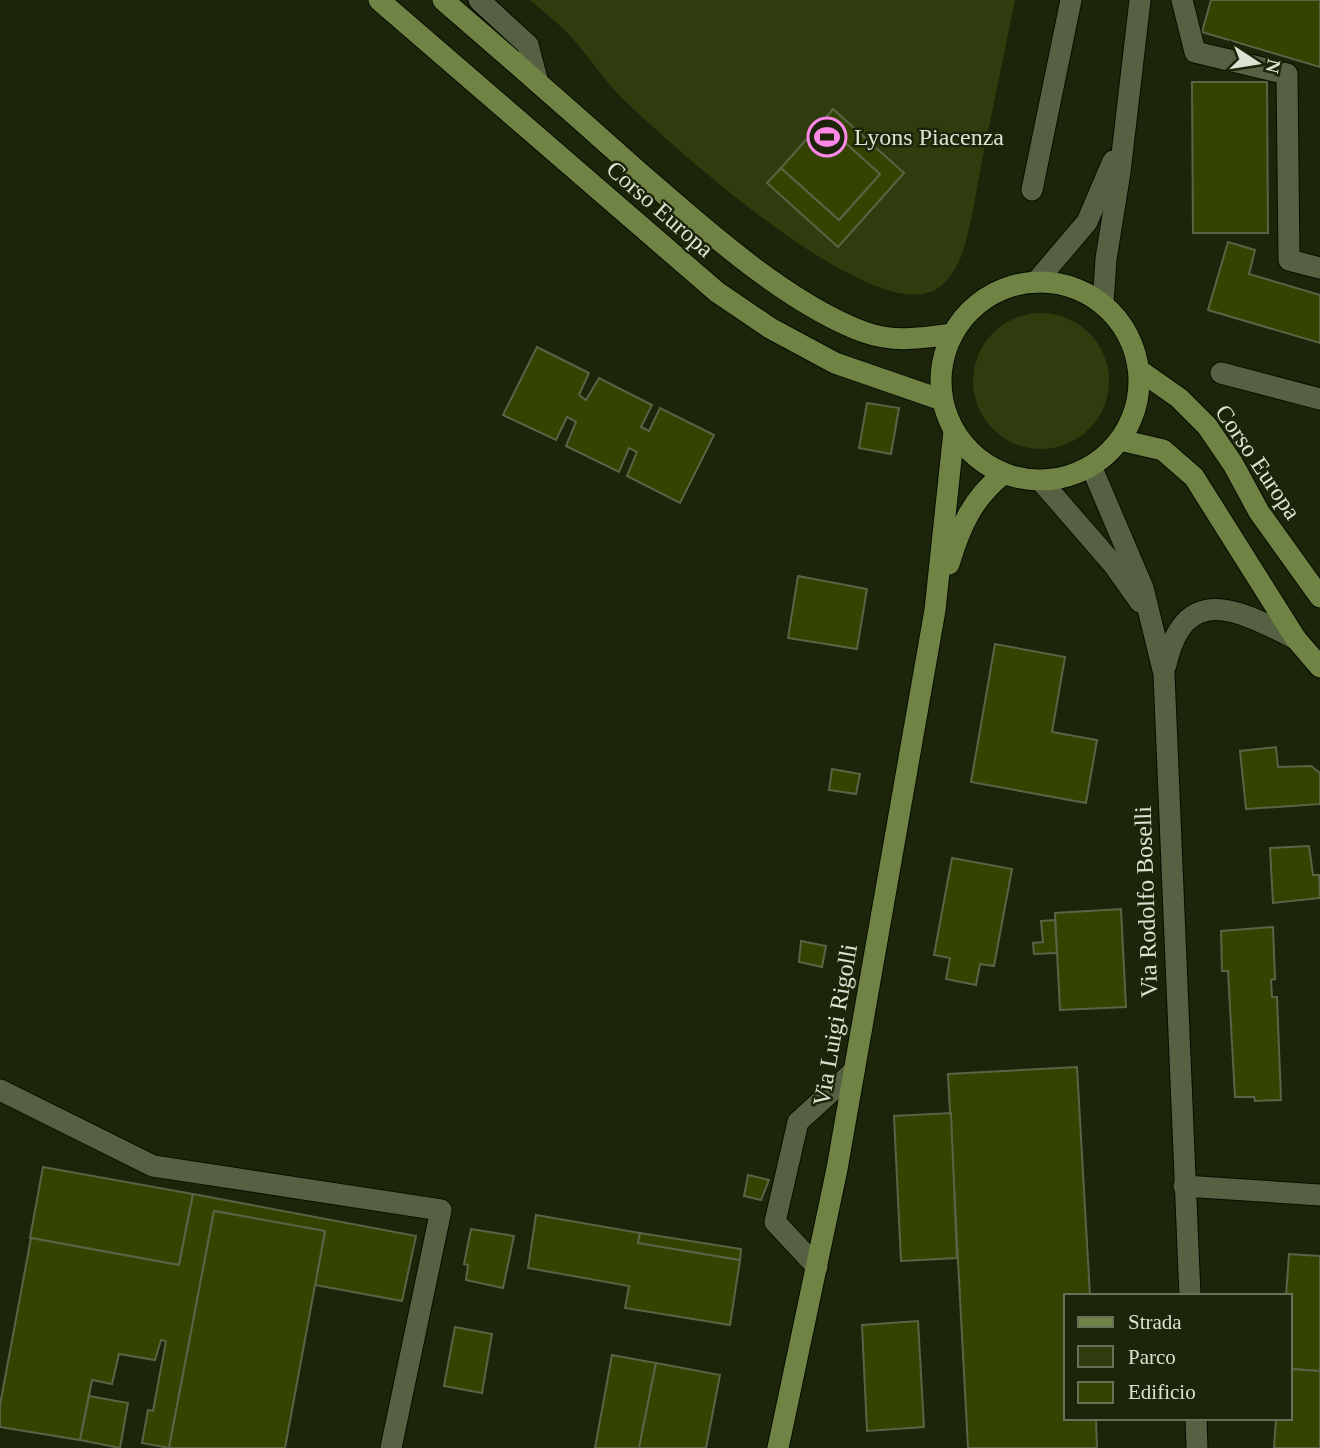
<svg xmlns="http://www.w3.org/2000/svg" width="1320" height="1448" viewBox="0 0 1320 1448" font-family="Georgia,serif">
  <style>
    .green { fill: #2f3d0e }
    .building { fill: #340; stroke: #596446; stroke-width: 2 }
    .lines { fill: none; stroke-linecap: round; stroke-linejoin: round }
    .minor-casing { stroke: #070d00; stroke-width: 23 }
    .major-casing { stroke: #070d00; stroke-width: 23 }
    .minor { stroke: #566143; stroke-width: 21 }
    .major { stroke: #6f8345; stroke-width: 21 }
    .labels { text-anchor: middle; stroke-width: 5; stroke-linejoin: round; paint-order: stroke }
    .poi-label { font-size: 24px; fill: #dbe2d1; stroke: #1c2409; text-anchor: start }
    .street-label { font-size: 24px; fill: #dbe2d1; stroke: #1c2409 }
  </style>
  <rect width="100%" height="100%" fill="#1c2409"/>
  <g class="green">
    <path d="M530,0H1015C1004,54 993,107 982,161C976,191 972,224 962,254C958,265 951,277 942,285C884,340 669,143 624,100C605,82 591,59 573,39C561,25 545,13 530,0Z"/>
    <circle cx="1041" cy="381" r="68"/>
  </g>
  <g class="building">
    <path d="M1211,0H1320V67L1202,32Z"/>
    <path d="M1192,82H1267L1268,233H1193Z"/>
    <path d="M833,109L904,173L838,247L767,183L781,168L839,220L880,174L822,122Z"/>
    <path d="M822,122L880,174L839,220L781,168Z"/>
    <path d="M1228,242L1255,250L1249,274L1320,295V343L1208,310Z"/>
    <path d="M537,347L589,373L579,395L586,400L599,378L652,405L641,427L649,431L660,408L714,435L680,503L627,476L637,452L629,448L619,472L566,446L576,422L567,417L556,440L503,415Z"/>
    <path d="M867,403L899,408L891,454L859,448Z"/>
    <path d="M798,576L867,589L857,649L788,638Z"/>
    <path d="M995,644L1065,657L1052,732L1097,740L1086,803L971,782Z"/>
    <path d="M1276,747L1278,767L1311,766L1320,773V804L1246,809L1240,751Z"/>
    <path d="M832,769L860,774L856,794L829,790Z"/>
    <path d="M1309,846L1313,875H1319L1320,898L1273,903L1270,848Z"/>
    <path d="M952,858L1012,869L994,966L980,964L976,985L946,979L950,958L934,955Z"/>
    <path d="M1121,909L1126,1007L1060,1010L1055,913Z"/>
    <path d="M1055,920L1057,953L1034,954L1033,943L1043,942L1041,921Z"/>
    <path d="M1273,927L1275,979L1271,980L1272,997H1277L1281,1100L1255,1101L1254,1097H1235L1228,971H1222L1221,931Z"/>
    <path d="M801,941L826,946L822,967L799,962Z"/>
    <path d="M1077,1067L1090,1296H1066V1418H1096L1097,1448H968L948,1074Z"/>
    <path d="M951,1113L957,1258L901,1261L894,1116Z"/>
    <path d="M43,1167L193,1194L179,1265L30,1238Z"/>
    <path d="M748,1175L769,1180L761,1200L744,1196Z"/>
    <path d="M193,1194L416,1236L402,1301L315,1285L325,1231L214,1211L169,1448L142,1443L148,1410L153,1411L166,1341L161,1340L155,1360L119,1354L112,1384L92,1380L80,1440L0,1427V1405L31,1238L179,1265Z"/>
    <path d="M214,1211L325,1231L285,1448H169Z"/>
    <path d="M536,1215L640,1233L638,1243L740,1260L730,1325L625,1308L629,1286L528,1268Z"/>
    <path d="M471,1229L514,1236L503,1288L466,1280L468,1265L464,1264Z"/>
    <path d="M640,1233L741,1249L740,1260L638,1243Z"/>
    <path d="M1289,1254L1320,1256V1371L1290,1369V1296H1286Z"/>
    <path d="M918,1321L924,1427L867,1431L862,1325Z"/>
    <path d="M455,1327L492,1334L482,1393L444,1386Z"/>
    <path d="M612,1355L656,1363L639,1448H595Z"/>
    <path d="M656,1363L720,1375L706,1448H639Z"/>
    <path d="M1290,1369L1320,1371V1448H1274L1276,1418H1290Z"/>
    <path d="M89,1396L128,1403L120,1448L80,1440Z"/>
  </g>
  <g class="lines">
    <defs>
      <g id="minor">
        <path d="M479,0L528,45L538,83"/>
        <path d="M1182,0L1195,52L1287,74L1289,260L1320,268"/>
        <path d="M1032,190L1071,0"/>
        <path d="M1036,282L1087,222L1113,161"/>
        <path d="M1103,304L1106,259L1120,172L1140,0"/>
        <path d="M1221,373L1320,399"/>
        <path d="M1091,466L1143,588L1164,674L1190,1296"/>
        <path d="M1041,481L1113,564L1140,602"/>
        <path d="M1166,665C1185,580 1240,611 1296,639"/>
        <path d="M0,1090L153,1166L441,1210L391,1448"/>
        <path d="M1184,1186L1320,1195"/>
        <path d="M817,1267L775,1222L798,1122L854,1071"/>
        <path d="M1196,1418L1197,1448"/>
      </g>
      <g id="major">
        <path d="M379,0L717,292L770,328L835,363L942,400"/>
        <path d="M443,0C509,57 574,114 639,172C701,226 786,303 864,332C894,343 922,338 953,334"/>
        <circle cx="1040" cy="381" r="99"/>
        <path d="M1139,370L1179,398L1207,426L1233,464L1259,512L1320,597"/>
        <path d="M1120,440L1163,450L1194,477L1296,639L1320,667"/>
        <path d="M949,564C960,527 972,499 1003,474"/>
        <path d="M778,1448L837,1169L935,610L954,431"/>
      </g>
    </defs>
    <use href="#minor" class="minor-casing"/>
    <use href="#major" class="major-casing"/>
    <use href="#minor" class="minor"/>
    <use href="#major" class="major"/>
  </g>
  <defs>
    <symbol id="stadium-ring" viewBox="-11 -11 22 22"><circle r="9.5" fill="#1c2409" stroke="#fb87e6" stroke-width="1.5"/><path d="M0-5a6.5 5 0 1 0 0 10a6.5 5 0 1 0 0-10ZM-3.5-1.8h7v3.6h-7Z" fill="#fb87e6"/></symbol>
  </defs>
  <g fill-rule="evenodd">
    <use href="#stadium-ring" x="805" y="115" width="44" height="44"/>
  </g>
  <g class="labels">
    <g class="poi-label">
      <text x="854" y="145">Lyons Piacenza</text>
    </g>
    <g class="street-label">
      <text transform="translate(660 209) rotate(41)" y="8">Corso Europa</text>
      <text transform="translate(1258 462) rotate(56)" y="8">Corso Europa</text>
      <text transform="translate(1146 902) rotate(-92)" y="8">Via Rodolfo Boselli</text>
      <text transform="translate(835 1025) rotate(-80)" y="8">Via Luigi Rigolli</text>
    </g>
  </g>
  <rect x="1064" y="1294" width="228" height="126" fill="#1c2409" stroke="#687059" stroke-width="2"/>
  <rect x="1078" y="1317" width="35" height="10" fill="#6f8345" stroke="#687059" stroke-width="2"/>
  <text x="1128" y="1329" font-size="21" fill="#dbe2d1">Strada</text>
  <rect x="1078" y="1346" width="35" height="21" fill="#2f3d0e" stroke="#687059" stroke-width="2"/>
  <text x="1128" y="1364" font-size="21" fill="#dbe2d1">Parco</text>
  <rect x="1078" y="1382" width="35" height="21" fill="#334400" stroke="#687059" stroke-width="2"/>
  <text x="1128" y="1399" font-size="21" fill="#dbe2d1">Edificio</text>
  <g transform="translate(1257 63) rotate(102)" stroke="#1c2409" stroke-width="5" paint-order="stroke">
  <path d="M0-5L12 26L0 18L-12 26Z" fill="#dbe2d1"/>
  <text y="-10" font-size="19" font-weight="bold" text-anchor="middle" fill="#dbe2d1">N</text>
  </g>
</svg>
